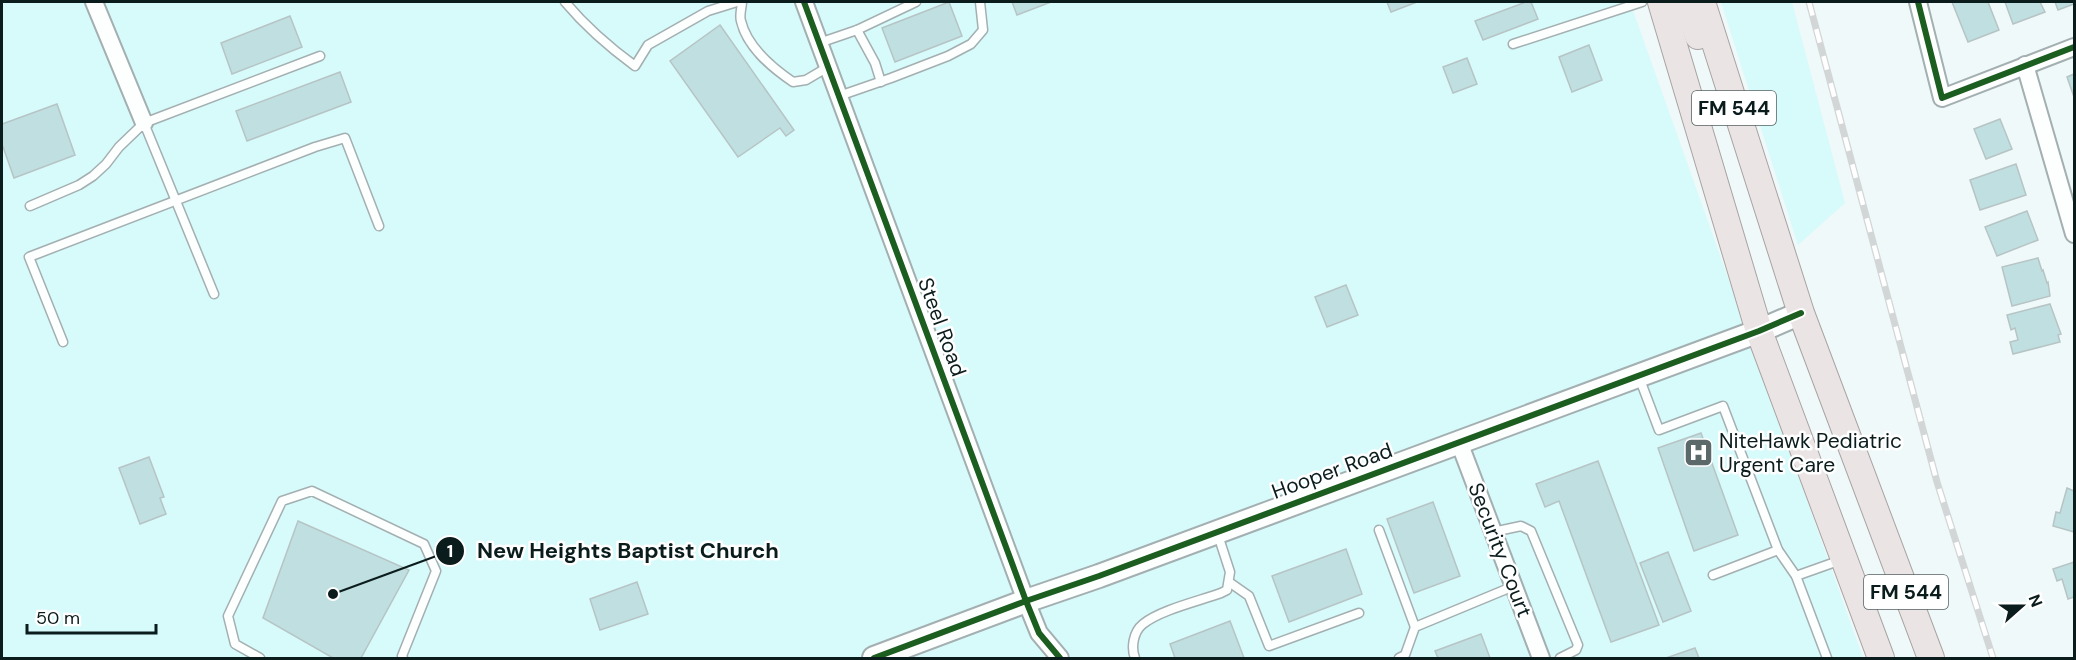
<svg xmlns="http://www.w3.org/2000/svg" width="2076" height="660" viewBox="0 0 2076 660" font-family="'DM Sans',sans-serif">
  <style>
    .built { fill: #d7fafb }
    .building { fill: #c0dfe0; stroke: #b7c4c5; stroke-width: 1.5 }
    .lines { fill: none; stroke-linecap: round; stroke-linejoin: round }
    .lane-casing { stroke: #a3afb0; stroke-width: 11 }
    .street-casing { stroke: #a3afb0; stroke-width: 20 }
    .secondary-casing { stroke: #a3afb0; stroke-width: 26 }
    .primary-casing { stroke: #a9a3a2; stroke-width: 28 }
    .lane { stroke: #fdfefe; stroke-width: 8 }
    .street { stroke: #fdfefe; stroke-width: 16 }
    .secondary { stroke: #fdfefe; stroke-width: 22 }
    .primary { stroke: #eae5e4; stroke-width: 26 }
    .rail-casing { stroke: #d2d6d6; stroke-width: 7 }
    .rail { stroke: #fff; stroke-width: 4.5; stroke-dasharray: 14; stroke-linecap: butt }
    .cycleway-casing { stroke: #fff; stroke-width: 10 }
    .cycleway { stroke: #1b5e20; stroke-width: 6 }
    .labels { text-anchor: middle; stroke-width: 5; stroke-linejoin: round; paint-order: stroke }
    .shield { fill: #fff; stroke: #546061; stroke-width: 1.5 }
    .shield-label { font-size: 20px; font-weight: bold; fill: #0b1c1d }
    .street-label { font-size: 21px; fill: #0b1c1d; stroke: #fff }
    .poi-label { font-size: 21px; fill: #0b1c1d; stroke: #fff; text-anchor: start }
    .leader { fill: none; stroke: #0b1c1d; stroke-width: 2 }
    .callout-dot { fill: #0b1c1d; stroke: #fff; stroke-width: 2 }
    .mark-label { font-size: 18px; text-anchor: middle; font-weight: bold; fill: #fff }
    .callout-label { font-size: 22px; text-anchor: middle; font-weight: bold; fill: #0b1c1d; stroke: #fff; stroke-width: 5; stroke-linejoin: round; paint-order: stroke }
  </style>
  <rect width="100%" height="100%" fill="#eff9f9"/>
  <g class="built">
    <path d="M2,2H1630L1863,658H2Z"/>
    <path d="M1721,2H1792L1845,203L1798,245Z"/>
  </g>
  <g class="building">
    <path d="M949,2L962,36L895,62L882,28Z"/>
    <path d="M1012,2H1051L1017,15Z"/>
    <path d="M1387,2H1417L1391,12Z"/>
    <path d="M1526,2H1531L1538,19L1483,40L1475,21Z"/>
    <path d="M1952,2H1988L1999,30L1968,42Z"/>
    <path d="M2005,2H2040L2045,12L2013,24Z"/>
    <path d="M2055,2H2074V4L2058,10Z"/>
    <path d="M290,16L302,47L232,74L221,43Z"/>
    <path d="M720,25L794,130L786,136L780,128L738,157L670,61Z"/>
    <path d="M1589,45L1602,80L1572,92L1559,57Z"/>
    <path d="M1467,58L1477,84L1453,93L1443,67Z"/>
    <path d="M340,72L351,102L247,141L236,111Z"/>
    <path d="M2074,74V97L2067,77Z"/>
    <path d="M57,104L75,155L14,178L2,144V124Z"/>
    <path d="M2000,119L2012,149L1986,159L1974,129Z"/>
    <path d="M2016,164L2026,195L1980,210L1970,180Z"/>
    <path d="M2027,211L2038,240L1997,256L1985,227Z"/>
    <path d="M2038,258L2042,271L2043,270L2047,283L2048,282L2050,296L2012,306L2002,267Z"/>
    <path d="M1346,285L1358,315L1327,327L1315,297Z"/>
    <path d="M2050,304L2061,334L2058,335L2060,342L2013,354L2010,342L2018,340L2015,328L2011,330L2007,315Z"/>
    <path d="M1701,433L1738,535L1694,551L1658,448Z"/>
    <path d="M149,457L164,497L160,498L166,514L140,524L119,468Z"/>
    <path d="M1598,461L1659,625L1611,642L1559,501L1545,507L1536,484Z"/>
    <path d="M2067,488L2074,491V532L2053,526L2056,512L2060,513Z"/>
    <path d="M1433,502L1460,576L1414,593L1387,519Z"/>
    <path d="M298,521L409,570L361,658H333L263,618Z"/>
    <path d="M1346,549L1362,594L1289,622L1272,576Z"/>
    <path d="M1668,552L1691,611L1663,622L1640,563Z"/>
    <path d="M2074,562V597L2068,599L2062,579L2057,581L2053,569Z"/>
    <path d="M637,582L648,614L600,630L590,599Z"/>
    <path d="M1230,621L1244,658H1175L1170,644Z"/>
    <path d="M1481,634L1490,658H1438L1435,651Z"/>
    <path d="M1695,648L1699,658H1666Z"/>
  </g>
  <g class="lines">
    <defs>
      <g id="lane">
        <path d="M565,2C586,27 609,47 635,66L648,45L708,11L737,2"/>
        <path d="M742,2C742,7 739,15 741,21C747,47 771,67 793,82L806,80L828,67"/>
        <path d="M857,30L875,63L881,82"/>
        <path d="M819,43L857,30L916,2"/>
        <path d="M1513,44L1642,2"/>
        <path d="M839,96L891,78L948,56L971,44L983,30L980,2"/>
        <path d="M144,123L214,294"/>
        <path d="M30,206L79,185L93,176L106,164L119,147L144,123L320,56"/>
        <path d="M63,342L29,257L315,147L345,138L379,226"/>
        <path d="M1639,377L1659,430L1723,406L1778,550L1796,576L1827,658"/>
        <path d="M1379,530L1415,627"/>
        <path d="M1493,532L1521,526L1531,531L1578,645L1576,650L1560,658"/>
        <path d="M1713,575L1778,550"/>
        <path d="M1796,576L1841,560"/>
        <path d="M1229,582L1249,596L1269,646L1359,613"/>
        <path d="M260,658L235,644L228,616L282,501L312,491L424,544L436,571L402,656L403,658"/>
        <path d="M1135,658C1131,648 1133,632 1143,624C1160,610 1199,601 1221,593L1227,590L1230,572L1217,532"/>
        <path d="M1399,658L1405,655L1415,627L1514,586"/>
      </g>
      <g id="street">
        <path d="M94,2L144,123"/>
        <path d="M804,2L1026,601L1039,633L1060,658"/>
        <path d="M1918,2L1942,98L2074,47"/>
        <path d="M2025,65L2074,234"/>
        <path d="M1459,442L1541,658"/>
      </g>
      <path id="secondary" d="M874,658L1026,601L1099,576L1759,331L1801,313"/>
      <g id="primary">
        <path d="M1661,2L1759,331L1881,658"/>
        <path d="M1681,2L1691,15L1698,36"/>
        <path d="M1702,2L1801,313L1931,658"/>
      </g>
    </defs>
    <use href="#lane" class="lane-casing"/>
    <use href="#street" class="street-casing"/>
    <use href="#secondary" class="secondary-casing"/>
    <use href="#primary" class="primary-casing"/>
    <use href="#lane" class="lane"/>
    <use href="#street" class="street"/>
    <use href="#secondary" class="secondary"/>
    <use href="#primary" class="primary"/>
    <defs>
      <path id="rail" d="M1809,2L1937,482L1993,658"/>
    </defs>
    <use href="#rail" class="rail-casing"/>
    <use href="#rail" class="rail"/>
    <defs>
      <g id="cycleway">
        <path d="M804,2L1026,601L1039,633L1060,658"/>
        <path d="M1918,2L1942,98L2074,47"/>
        <path d="M874,658L1026,601L1099,576L1759,331L1801,313"/>
      </g>
    </defs>
    <use href="#cycleway" class="cycleway-casing"/>
    <use href="#cycleway" class="cycleway"/>
  </g>
  <defs>
    <symbol id="hospital-square" viewBox="-11 -11 22 22"><rect x="-9" y="-9" width="18" height="18" rx="4" fill="#5b696a" stroke="#fff"/><path d="M-5-5h3v3.5h4V-5h3V5h-3V1.5h-4V5h-3Z" fill="#fff"/></symbol>
  </defs>
  <g fill-rule="evenodd">
    <use href="#hospital-square" x="1682" y="436" width="33" height="33"/>
  </g>
  <g class="labels">
    <g class="shield">
      <rect x="1692" y="91" width="84" height="34" rx="4.5"/>
      <rect x="1864" y="575" width="84" height="34" rx="4.5"/>
    </g>
    <g class="shield-label">
      <text x="1734" y="115">FM 544</text>
      <text x="1906" y="599">FM 544</text>
    </g>
    <g class="street-label">
      <text transform="translate(942 327) rotate(70)" y="7">Steel Road</text>
      <text transform="translate(1332 471) rotate(-20)" y="7">Hooper Road</text>
      <text transform="translate(1500 550) rotate(69)" y="7">Security Court</text>
    </g>
    <g class="poi-label">
      <text x="1719" y="448">NiteHawk Pediatric<tspan x="1719" dy="24">Urgent Care</tspan></text>
    </g>
  </g>
  <path class="leader" d="M333 594L450 551"/>
  <g class="callout-dot">
    <circle cx="333" cy="594" r="6"/>
    <circle cx="450" cy="551" r="15"/>
  </g>
  <g class="mark-label">
    <text x="450" y="557">1</text>
  </g>
  <g class="callout-label">
    <text x="628" y="558">New Heights Baptist Church</text>
  </g>
  <rect width="2076" height="660" fill="none" stroke="#0b1c1d" stroke-width="6"/>
  <g transform="translate(2022 606) rotate(69)" stroke="#ffffff" stroke-width="4.5" paint-order="stroke">
  <path d="M0-4.5L10 22L0 15L-10 22Z" fill="#0b1c1d"/>
  <text y="-9" font-size="16" font-weight="bold" text-anchor="middle" fill="#0b1c1d">N</text>
  </g>
  <path d="M27 624v9h129v-9" fill="none" stroke="#0b1c1d" stroke-width="3"/>
  <text x="36" y="624" font-size="18" fill="#0b1c1d" stroke="#ffffff" stroke-width="4.5" paint-order="stroke">50 m</text>
</svg>
